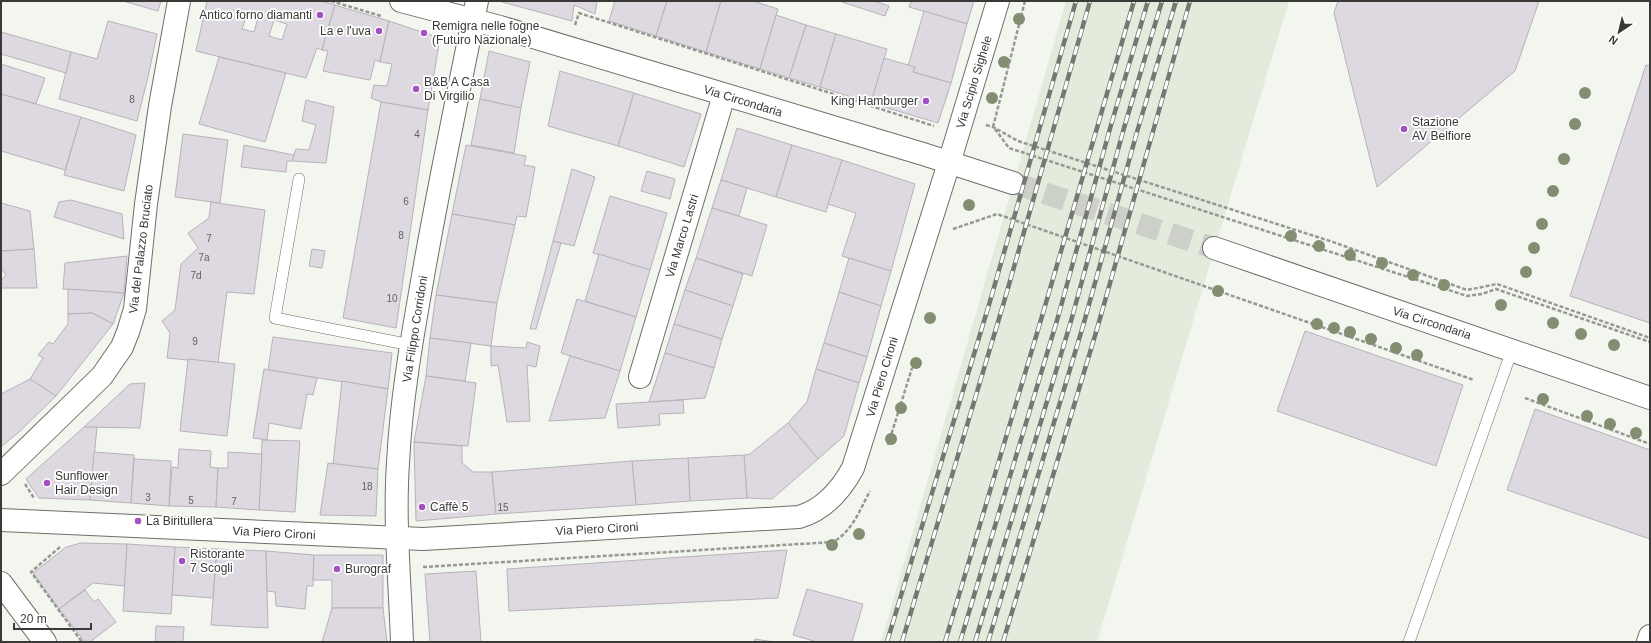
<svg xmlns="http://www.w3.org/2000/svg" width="1651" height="643" viewBox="0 0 1651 643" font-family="Helvetica,sans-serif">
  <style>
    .built { fill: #e4ebdd }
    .building { fill: #ded8e0; stroke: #b7b2ba; fill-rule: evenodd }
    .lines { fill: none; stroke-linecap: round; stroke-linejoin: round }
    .tertiary-tunnel { stroke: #cdd0c9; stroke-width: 22; stroke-dasharray: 22 11; stroke-linecap: butt }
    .service-casing { stroke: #6d7069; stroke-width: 12 }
    .minor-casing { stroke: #6d7069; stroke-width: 24 }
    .tertiary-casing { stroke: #6d7069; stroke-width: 24 }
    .path { stroke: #969993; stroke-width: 2.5; stroke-dasharray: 4 2; stroke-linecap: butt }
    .service { stroke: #fff; stroke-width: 11 }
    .minor { stroke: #fff; stroke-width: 22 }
    .tertiary { stroke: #fff; stroke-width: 22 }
    .rail-casing { stroke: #757773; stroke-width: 4.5 }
    .rail { stroke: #fff; stroke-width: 3; stroke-dasharray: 9; stroke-linecap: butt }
    .tree { fill: #828d71 }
    .poi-dot { fill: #a251c1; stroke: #fff; stroke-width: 1.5 }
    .labels { text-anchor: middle; stroke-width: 3.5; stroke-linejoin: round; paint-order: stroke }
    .number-label { font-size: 10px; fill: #626261 }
    .poi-label { font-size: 12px; fill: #393a37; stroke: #fff; text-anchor: start }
    .street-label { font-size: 12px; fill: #393a37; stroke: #fff }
  </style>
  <rect width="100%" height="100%" fill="#f2f6ee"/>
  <path class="built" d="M1066,1H1289L1097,642H881Z"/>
  <g class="building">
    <path d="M123,1H161L158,11Z"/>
    <path d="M207,1H321L335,5L322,50L317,48L306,78L196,51ZM247,14L258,18L254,32L242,29ZM274,20L287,24L282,40L269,36Z"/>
    <path d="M502,1H597L595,14L574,5L572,21L502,2Z"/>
    <path d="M615,1H667L656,36L609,21Z"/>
    <path d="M667,1H721L706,52L656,36Z"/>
    <path d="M721,1H753L778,9L760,69L706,52Z"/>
    <path d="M842,1H874L889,6L885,16L842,2Z"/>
    <path d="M911,1H974L967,24L909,7Z"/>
    <path d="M1338,1H1539L1515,71L1377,187L1334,13Z"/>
    <path d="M335,5L389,21L380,62L375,60L370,80L323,71L328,51L322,50Z"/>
    <path d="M924,11L967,24L951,83L913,72L915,67L908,66Z"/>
    <path d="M776,15L806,25L789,78L760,69Z"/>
    <path d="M108,21L157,34L148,77L137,121L59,99L71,52L97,59Z"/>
    <path d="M389,21L440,38L428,110L381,102L371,98L374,85L387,86L392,64L380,62Z"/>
    <path d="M806,25L836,34L820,87L789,78Z"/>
    <path d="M1,32L71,52L66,73L1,54Z"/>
    <path d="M836,34L887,49L871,103L820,87Z"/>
    <path d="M489,51L530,62L521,108L480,99Z"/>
    <path d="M219,57L286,73L265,142L199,124Z"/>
    <path d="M884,58L915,67L913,72L951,83L938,123L871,103Z"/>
    <path d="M1,64L45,78L36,104L1,94Z"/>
    <path d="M1646,65L1650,66V323L1570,296Z"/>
    <path d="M560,71L634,93L618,146L548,126Z"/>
    <path d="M634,93L701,114L684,167L618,146Z"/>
    <path d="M1,94L81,117L65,170L1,151Z"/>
    <path d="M480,99L521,108L514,153L471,145Z"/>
    <path d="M306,100L334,107L326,163L292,161L296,149L309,150L316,125L302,121Z"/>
    <path d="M381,102L428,110L396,328L343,318Z"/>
    <path d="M81,117L136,135L124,191L64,175Z"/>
    <path d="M737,128L792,145L776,197L721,180Z"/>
    <path d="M183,134L228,140L220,203L175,197Z"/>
    <path d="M244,145L294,155L292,161H287L286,172L241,167Z"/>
    <path d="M466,145L526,156L524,165L535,167L526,217L517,216L515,225L452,214Z"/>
    <path d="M792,145L842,160L826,212L776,197Z"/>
    <path d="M842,160L915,184L891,271L842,256L856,213L828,204Z"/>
    <path d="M572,169L595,177L574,246L553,241Z"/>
    <path d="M647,171L675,179L670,199L641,191Z"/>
    <path d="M721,180L747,188L739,216L712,208Z"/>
    <path d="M610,196L667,213L650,270L593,253Z"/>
    <path d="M71,200L122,214L124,239L54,217L59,202Z"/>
    <path d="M211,202L265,210L254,294L227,292L218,363L167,358L170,333L162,321L175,310L181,264L198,248L188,233L209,218Z"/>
    <path d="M1,203L30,211L34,249L1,251Z"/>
    <path d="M712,208L767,225L752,276L696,258Z"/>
    <path d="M452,214L515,225L497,303L436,295Z"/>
    <path d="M553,241L561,243L536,329H530Z"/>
    <path d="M34,249L37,288H1V280L6,275L1,268V251Z"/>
    <path d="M312,249L325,251L322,268L309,266Z"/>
    <path d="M599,254L650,270L636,317L585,301Z"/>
    <path d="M127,256L124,293L63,289L65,263Z"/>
    <path d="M696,258L743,274L733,306L685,290Z"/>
    <path d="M849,258L891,271L881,306L839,292Z"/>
    <path d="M68,289L124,293L113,324L92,313L68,314Z"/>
    <path d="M685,290L733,306L722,339L674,324Z"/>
    <path d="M839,292L881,306L867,357L824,343Z"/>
    <path d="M436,295L497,303L491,346L430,338Z"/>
    <path d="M577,299L636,317L620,371L561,353Z"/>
    <path d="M92,313L113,324L56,396L30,379L43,358L38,355L49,342L53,344L68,324V314Z"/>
    <path d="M674,324L722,339L714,368L665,353Z"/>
    <path d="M1305,331L1463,385L1436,466L1277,411Z"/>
    <path d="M273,337L392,353L388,389L268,370Z"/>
    <path d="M430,338L471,343L465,381L426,376Z"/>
    <path d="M527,342L540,346L536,367L527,365L530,421L507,422L498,365L491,366V346L526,348Z"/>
    <path d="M824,343L867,357L859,383L816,369Z"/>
    <path d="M665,353L714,368L705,398L649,402Z"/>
    <path d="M570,356L620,371L605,418L549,421Z"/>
    <path d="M188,359L235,364L227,436L180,431Z"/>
    <path d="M264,369L317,378L313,395L307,394L301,429L269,423L267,440L253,438Z"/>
    <path d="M816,369L859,383L844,436L818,459L788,423L807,402Z"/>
    <path d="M426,376L476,383L468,446L414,442Z"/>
    <path d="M30,379L56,396L19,432L1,447V394Z"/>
    <path d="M342,381L388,389L378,469L333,464Z"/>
    <path d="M145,383L140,428L84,427L130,384Z"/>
    <path d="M683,400L684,413L659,414L660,425L618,428L616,404Z"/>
    <path d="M1535,409L1650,450V539L1507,490Z"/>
    <path d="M788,423L818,459L772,499L747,498L744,455L750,454Z"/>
    <path d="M84,427H97L90,500L39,498L26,479Z"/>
    <path d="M262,440L300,441L295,512L259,510Z"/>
    <path d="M414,442L462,446V463L473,472H492L496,514L416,521Z"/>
    <path d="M179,449L211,451L210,467L218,468L216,507L169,506L172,467L178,468Z"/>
    <path d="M94,452L134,455L131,503L90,500Z"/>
    <path d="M228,452L262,454L259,510L216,507L218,468H228Z"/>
    <path d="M744,455L747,498L690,501L688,458Z"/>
    <path d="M688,458L690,501L636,505L632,461Z"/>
    <path d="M134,459L171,461L169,506L131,503Z"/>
    <path d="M632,461L636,505L496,514L492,472Z"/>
    <path d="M328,463L378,469L376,516L320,515Z"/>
    <path d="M81,543L127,544L125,586L93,583L59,609L33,573L66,547Z"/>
    <path d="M127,544L175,547L171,614L123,611Z"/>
    <path d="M175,547L217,549L213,598L172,595Z"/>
    <path d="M217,549L266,551L268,628L211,625Z"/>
    <path d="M787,550L778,598L509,611L507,569Z"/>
    <path d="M266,551L314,555L313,586H307L305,609L276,606L275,592L267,591Z"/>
    <path d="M314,555H383V608H332V580H313Z"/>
    <path d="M476,571L481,642H430L425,574Z"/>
    <path d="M807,589L863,604L852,642H817L793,635Z"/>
    <path d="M85,590L94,602L98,599L116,622L90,642H85L59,609Z"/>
    <path d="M332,608H383L387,642H322Z"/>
    <path d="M156,626L184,627L183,642H155Z"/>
    <path d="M755,639L774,642H754Z"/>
  </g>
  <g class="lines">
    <path class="tertiary-tunnel" d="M1013,183L1214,248"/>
    <defs>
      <g id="service">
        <path d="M299,179L275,318L411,345"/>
        <path d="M1409,642L1512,350"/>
      </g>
      <g id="minor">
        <path d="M949,163L998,1"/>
        <path d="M640,377L724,95"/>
        <path d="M1,474L102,376L122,347L128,332L135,309L146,204L160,106L179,1"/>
        <path d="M1,583L45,642"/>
        <path d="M1648,642L1650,636"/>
      </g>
      <g id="tertiary">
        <path d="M401,1L500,27L923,154L1013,183"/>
        <path d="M1214,248L1650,398"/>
        <path d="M1,520L423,539L799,517C823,510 841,490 853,468L949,163"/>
        <path d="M402,642C400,583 394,522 398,463C401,400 412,338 423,276C439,184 458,93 477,1"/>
      </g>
    </defs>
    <use href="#service" class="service-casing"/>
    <use href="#minor" class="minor-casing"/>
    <use href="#tertiary" class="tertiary-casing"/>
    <g class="path">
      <path d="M331,1L381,16"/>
      <path d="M575,25L579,13L934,126"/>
      <path d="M986,125L993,127L1018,141L1333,242L1467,290L1497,284L1650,338"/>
      <path d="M993,127L1025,1"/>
      <path d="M995,129L1009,148L1467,296L1482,294L1496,289L1650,342"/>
      <path d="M953,229L997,214L1474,380"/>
      <path d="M1525,398L1650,444"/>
      <path d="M888,445L912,368"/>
      <path d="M25,484L34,498"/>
      <path d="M60,547L31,572L82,642"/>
      <path d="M423,567L833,542C853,531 860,509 870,491"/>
      <path d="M1,640L2,642"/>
    </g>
    <use href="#service" class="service"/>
    <use href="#minor" class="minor"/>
    <use href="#tertiary" class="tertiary"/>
    <defs>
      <g id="rail">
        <path d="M887,642L991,298L1076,1"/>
        <path d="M902,642L1004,302L1090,1"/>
        <path d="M945,642L1043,313L1134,1"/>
        <path d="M960,642L1058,317L1111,125L1148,1"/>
        <path d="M975,642L1071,321L1124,128L1162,1"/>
        <path d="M988,642L1083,326L1137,132L1176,1"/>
        <path d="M1003,642L1097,329L1190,1"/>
      </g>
    </defs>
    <use href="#rail" class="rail-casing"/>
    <use href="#rail" class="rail"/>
  </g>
  <g class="tree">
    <circle cx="1019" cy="19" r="6"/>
    <circle cx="1004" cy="62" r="6"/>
    <circle cx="1585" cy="93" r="6"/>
    <circle cx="992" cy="98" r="6"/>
    <circle cx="1575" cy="124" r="6"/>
    <circle cx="1564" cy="159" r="6"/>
    <circle cx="1553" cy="191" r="6"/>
    <circle cx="969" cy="205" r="6"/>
    <circle cx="1542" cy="224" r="6"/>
    <circle cx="1291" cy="236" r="6"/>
    <circle cx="1319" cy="246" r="6"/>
    <circle cx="1534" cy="248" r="6"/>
    <circle cx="1350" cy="255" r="6"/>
    <circle cx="1382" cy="263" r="6"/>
    <circle cx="1526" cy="272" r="6"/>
    <circle cx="1413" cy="275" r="6"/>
    <circle cx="1444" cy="285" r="6"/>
    <circle cx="1218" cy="291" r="6"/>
    <circle cx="1501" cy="305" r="6"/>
    <circle cx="930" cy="318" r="6"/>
    <circle cx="1553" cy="323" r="6"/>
    <circle cx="1317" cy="324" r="6"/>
    <circle cx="1334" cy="328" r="6"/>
    <circle cx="1350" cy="332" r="6"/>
    <circle cx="1581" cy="334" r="6"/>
    <circle cx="1371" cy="339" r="6"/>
    <circle cx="1614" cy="345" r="6"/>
    <circle cx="1396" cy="348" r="6"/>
    <circle cx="1417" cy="355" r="6"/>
    <circle cx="916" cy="363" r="6"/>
    <circle cx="1543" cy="399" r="6"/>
    <circle cx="901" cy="408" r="6"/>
    <circle cx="1587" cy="416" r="6"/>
    <circle cx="1610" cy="424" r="6"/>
    <circle cx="1636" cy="433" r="6"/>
    <circle cx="891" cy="439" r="6"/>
    <circle cx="859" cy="534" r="6"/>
    <circle cx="832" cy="545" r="6"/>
  </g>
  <g class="poi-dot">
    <circle cx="320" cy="15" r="4"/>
    <circle cx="379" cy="31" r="4"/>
    <circle cx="424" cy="33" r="4"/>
    <circle cx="416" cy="89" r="4"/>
    <circle cx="926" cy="101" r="4"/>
    <circle cx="1404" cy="129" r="4"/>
    <circle cx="47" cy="483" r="4"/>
    <circle cx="422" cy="507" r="4"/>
    <circle cx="138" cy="521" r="4"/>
    <circle cx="182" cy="561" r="4"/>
    <circle cx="337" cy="569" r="4"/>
  </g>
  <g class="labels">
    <g class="number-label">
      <text x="132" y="103">8</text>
      <text x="417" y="138">4</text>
      <text x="406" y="205">6</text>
      <text x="401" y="239">8</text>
      <text x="209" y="242">7</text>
      <text x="204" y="261">7a</text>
      <text x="196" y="279">7d</text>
      <text x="392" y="302">10</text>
      <text x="195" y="345">9</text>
      <text x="367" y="490">18</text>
      <text x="148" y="501">3</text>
      <text x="191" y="504">5</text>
      <text x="234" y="505">7</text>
      <text x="503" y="511">15</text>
    </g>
    <g class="poi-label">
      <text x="312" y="19" text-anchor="end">Antico forno diamanti</text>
      <text x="432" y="30">Remigra nelle fogne<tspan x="432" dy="14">(Futuro Nazionale)</tspan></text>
      <text x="371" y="35" text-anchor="end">La e l'uva</text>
      <text x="424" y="86">B&amp;B A Casa<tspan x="424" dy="14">Di Virgilio</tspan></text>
      <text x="918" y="105" text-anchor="end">King Hamburger</text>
      <text x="1412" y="126">Stazione<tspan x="1412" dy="14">AV Belfiore</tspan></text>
      <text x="55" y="480">Sunflower<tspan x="55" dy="14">Hair Design</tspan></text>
      <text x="430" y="511">Caffè 5</text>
      <text x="146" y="525">La Biritullera</text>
      <text x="190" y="558">Ristorante<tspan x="190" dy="14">7 Scogli</tspan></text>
      <text x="345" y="573">Burograf</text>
    </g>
    <g class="street-label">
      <text transform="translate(974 82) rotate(-73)" y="4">Via Scipio Sighele</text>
      <text transform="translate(743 101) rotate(17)" y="4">Via Circondaria</text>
      <text transform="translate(682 236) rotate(-73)" y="4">Via Marco Lastri</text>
      <text transform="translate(141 249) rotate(-83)" y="4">Via del Palazzo Bruciato</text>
      <text transform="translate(1432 323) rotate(18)" y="4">Via Circondaria</text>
      <text transform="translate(415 329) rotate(-81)" y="4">Via Filippo Corridoni</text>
      <text transform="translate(882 377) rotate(-73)" y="4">Via Piero Cironi</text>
      <text transform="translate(597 529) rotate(-3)" y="4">Via Piero Cironi</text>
      <text transform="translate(274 533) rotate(3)" y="4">Via Piero Cironi</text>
    </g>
  </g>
  <rect width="1651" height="643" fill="none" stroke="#393a37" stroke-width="4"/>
  <g transform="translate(1619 32) rotate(215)" stroke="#ffffff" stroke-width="3" paint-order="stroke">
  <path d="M0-3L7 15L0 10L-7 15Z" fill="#393a37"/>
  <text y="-6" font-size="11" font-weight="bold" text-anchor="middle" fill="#393a37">N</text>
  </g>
  <path d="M14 623v6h77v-6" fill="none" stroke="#393a37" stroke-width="2"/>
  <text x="20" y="623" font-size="12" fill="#393a37" stroke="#ffffff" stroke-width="3" paint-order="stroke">20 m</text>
</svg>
